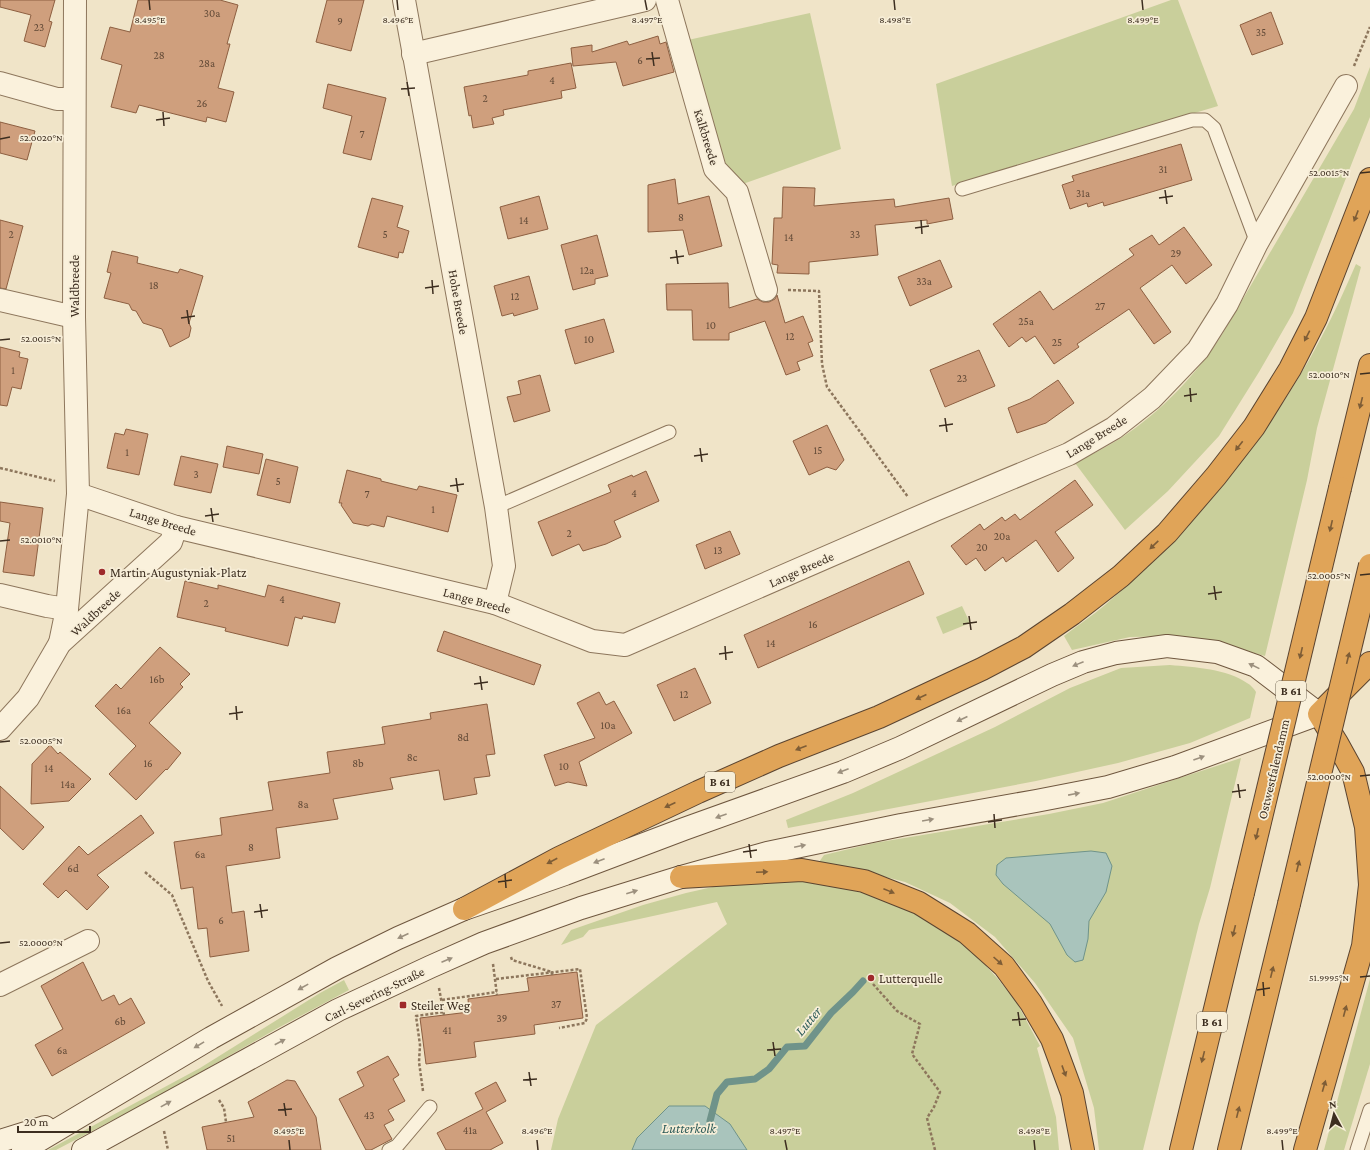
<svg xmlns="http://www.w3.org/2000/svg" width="1370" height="1150" viewBox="0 0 1370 1150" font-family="'Crimson Pro',serif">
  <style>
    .green { fill: #c9cf9b }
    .water { fill: #a9c4bc; stroke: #6f938a }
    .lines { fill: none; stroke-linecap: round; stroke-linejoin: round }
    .stream { stroke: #6f938a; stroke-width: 7 }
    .building { fill: #cf9f7d; stroke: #8d5f41 }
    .lane-casing { stroke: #8d765c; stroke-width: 15 }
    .street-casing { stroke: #8d765c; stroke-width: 24 }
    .secondary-casing { stroke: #6f573f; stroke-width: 24 }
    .highway-casing { stroke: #5b4430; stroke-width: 24 }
    .path { stroke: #8d765c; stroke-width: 2.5; stroke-dasharray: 3 2; stroke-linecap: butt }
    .lane { stroke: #faf1dc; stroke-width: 13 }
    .street { stroke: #faf1dc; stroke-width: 22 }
    .secondary { stroke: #faf1dc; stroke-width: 22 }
    .highway { stroke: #e0a458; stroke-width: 22 }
    .highway-bridge-casing { stroke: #5b4430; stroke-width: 24; stroke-linecap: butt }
    .highway-bridge { stroke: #e0a458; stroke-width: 22 }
    .oneway { fill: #7e5d36 }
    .oneway2 { fill: #9c907e }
    .ticks { fill: none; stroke: #3d2e20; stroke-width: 1.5 }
    .poi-dot { fill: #9e2a2b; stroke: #f7eed8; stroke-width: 1.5 }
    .labels { text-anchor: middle; stroke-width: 3.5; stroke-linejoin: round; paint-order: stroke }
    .number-label { font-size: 11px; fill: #624a37 }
    .shield { fill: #f7eed8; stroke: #756857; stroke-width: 1 }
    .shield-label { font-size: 12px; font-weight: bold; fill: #3d2e20 }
    .street-label { font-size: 13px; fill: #3d2e20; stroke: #f7eed8 }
    .poi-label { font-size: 13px; fill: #3d2e20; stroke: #f7eed8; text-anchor: start }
    .water-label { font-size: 14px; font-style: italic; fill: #2f5d5a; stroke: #f7eed8 }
    .ticks-label { font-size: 10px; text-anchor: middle; fill: #3d2e20; stroke: #f7eed8; stroke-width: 3.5; stroke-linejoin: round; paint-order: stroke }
  </style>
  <rect width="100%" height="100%" fill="#f0e4c8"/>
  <g class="green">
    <path d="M1171,0H1178L1218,106L952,186L936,84Z"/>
    <path d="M810,13L841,149L740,185L722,166L688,40Z"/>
    <path d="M1370,67V117L1293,313L1259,372L1219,436L1168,491L1125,530L1075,463C1090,455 1107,447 1121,438C1162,411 1197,374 1223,333L1354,109Z"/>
    <path d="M1356,264L1361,267L1317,428L1307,480L1265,656L1223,644L1179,636L1130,637L1072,650L1064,636C1078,625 1092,616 1105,605C1189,533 1270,436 1321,338C1334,314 1345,289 1356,264Z"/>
    <path d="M962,606L970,623L943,634L936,617Z"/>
    <path d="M1170,665C1195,667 1227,669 1247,683C1251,685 1254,689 1256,692L1250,718L1190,743L1118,763L1036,781L788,828L786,820L853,793L995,727L1070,688L1121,668Z"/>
    <path d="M1241,758L1210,888L1199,924L1143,1150H1099L1094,1108L1073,1038L1035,983L995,937L950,903L905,882L859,870L819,862L824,855L874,843L1049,814L1103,803Z"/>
    <path d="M785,877L840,882L895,901L964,942L998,979L1017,1003L1040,1046L1037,1048L1056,1117L1059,1150H747L705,1106H669L637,1138L632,1150H551L558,1119L596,1025L727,924L717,902L589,930L583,937L561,945L571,930L643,905L686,893L726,884Z"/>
    <path d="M1370,979V1064L1344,1150H1324Z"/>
    <path d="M344,980L349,990L278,1028L153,1099L56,1150H48L200,1068L320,993Z"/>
  </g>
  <g class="water">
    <path d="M1091,851L1106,853L1112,866L1106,892L1089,921L1088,939L1083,960L1075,962L1067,955L1050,924L1003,884L996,875L997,865L1006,858Z"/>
    <path d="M669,1106H705L730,1124L747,1150H632L637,1138Z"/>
  </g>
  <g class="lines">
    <path class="stream" d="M710,1121L717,1094L727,1082L755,1079L769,1069L787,1047L805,1046L831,1013L853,992L863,981"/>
  </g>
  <g class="building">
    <path d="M0,0H55L49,21L52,22L45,47L24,41L31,15L0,7Z"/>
    <path d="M138,0H220L238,5L227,44H230L218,88L234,92L226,122L207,117L206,122L139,105L136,113L111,107L122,65L101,59L110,27L130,32Z"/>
    <path d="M327,0H364L351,51L316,42Z"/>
    <path d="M1271,12L1283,44L1252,55L1240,25Z"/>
    <path d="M658,36L660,44L666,42L674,72L623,86L616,62L573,66L571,48L592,45V52L627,41L629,45Z"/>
    <path d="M571,63L576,88L561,91L562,98L503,110L504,115L492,118L494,124L473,128L471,115L469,116L464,87L528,75V71Z"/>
    <path d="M328,84L386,98L371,160L343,153L352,116L323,108Z"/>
    <path d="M0,122L35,131L27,160L0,153Z"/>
    <path d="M1181,144L1192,180L1104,206L1103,202L1088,207L1087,203L1070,209L1062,185L1074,181L1072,176Z"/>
    <path d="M675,179L678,204L709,196L722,246L689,255L683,230L648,232V185Z"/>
    <path d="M783,187L815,188L814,206L894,199L895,207L949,198L953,219L927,224V220L875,225L878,255L809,262V274L777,273L778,265L772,264L774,218H782Z"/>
    <path d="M539,196L548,229L508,239L500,207Z"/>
    <path d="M372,198L403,206L397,227L409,231L403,253L399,252L398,258L358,247Z"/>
    <path d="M0,220L23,226L6,289L0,288Z"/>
    <path d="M1184,227L1212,265L1186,284L1172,265L1140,288L1171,332L1154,344L1129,309L1077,344L1079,347L1054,364L1035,336L1026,342L1022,337L1009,347L993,324L1040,291L1053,310L1134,255L1129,249L1152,235L1159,245Z"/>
    <path d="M597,235L608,276L595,279V284L573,290L561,245Z"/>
    <path d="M112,251L138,257L137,263L178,273L180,269L203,276L189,323L191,328L189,337L170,347L162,329L143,323L136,311L132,310L129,304L104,298L111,273L107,272Z"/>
    <path d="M940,260L952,287L910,306L898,277Z"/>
    <path d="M529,276L538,309L514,316L513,313L502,316L494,286Z"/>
    <path d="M728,283L729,308L757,299L763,302H769L775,299L777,295L785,323L803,316L813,341L808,343L813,356L797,362L800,370L786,375L765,321L729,333V340H693L692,310H667L666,284Z"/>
    <path d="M604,319L614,352L575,364L565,330Z"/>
    <path d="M0,347L20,352L19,357L28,359L21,389L12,387L7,406L0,405Z"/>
    <path d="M979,350L995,386L945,407L930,370Z"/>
    <path d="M540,375L550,411L514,422L507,397L521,394L518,381Z"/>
    <path d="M1058,380L1074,403L1046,423L1017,433L1008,408L1030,399Z"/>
    <path d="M827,425L844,460L836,470L827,467L809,475L793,441Z"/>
    <path d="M126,429L148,434L139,475L107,468L115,433L124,435Z"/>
    <path d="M227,446L263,454L259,474L223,467Z"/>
    <path d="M181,456L218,464L211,493L174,485Z"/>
    <path d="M266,459L298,467L290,503L257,495Z"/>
    <path d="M347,470L381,479V481L417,490L419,486L457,495L448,532L387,516L384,527L372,524L368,526L353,523L341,505L342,503H339Z"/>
    <path d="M646,471L659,501L614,521L621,537L606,544L583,551L579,544L552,556L538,522L611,492L608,485L632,475L633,477Z"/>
    <path d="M1075,480L1093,505L1055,532L1074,558L1058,572L1036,540L1006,562L1003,557L985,571L976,558L966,565L951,546L980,524L984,530L1002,517L1005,521L1015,514L1020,520Z"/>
    <path d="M0,502L43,508L34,576L3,572L10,523L0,521Z"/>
    <path d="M730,531L740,554L705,569L696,545Z"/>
    <path d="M909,561L924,594L758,668L744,635Z"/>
    <path d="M185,581L218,589V585L265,597L268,585L340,603L335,623L303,616L302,619L295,617L288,646L225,631L226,628L177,617Z"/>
    <path d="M444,631L541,665L534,685L437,651Z"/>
    <path d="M160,647L190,674L180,684L183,687L149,723L181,753L167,770L166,769L136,800L109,774L136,746L95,706L116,684L121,689Z"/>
    <path d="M695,668L711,703L674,721L657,685Z"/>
    <path d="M599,692L606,705L614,701L632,733L579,762L587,786L568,782L555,786L544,755L595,738L577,703Z"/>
    <path d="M487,704L495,754L486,755L490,776L474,778L477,794L444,800L439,770L390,778L393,789L333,799L338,819L276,828L280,858L226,866L232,913L244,911L249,951L210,957L207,928L198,929L193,887L181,889L174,842L222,835L220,818L273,810L268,782L330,773L327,752L385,744L382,727L431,719L430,713Z"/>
    <path d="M50,745L58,754L60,752L91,779L69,801L31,804L32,764Z"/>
    <path d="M0,786L44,827L23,850L0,828Z"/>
    <path d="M141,815L154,833L97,875L109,887L87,910L66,890L58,898L43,884L79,846L88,855Z"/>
    <path d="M83,962L102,1001L114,995L119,1005L131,998L145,1023L52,1076L35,1045L63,1029L41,986Z"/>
    <path d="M577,972L583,1018L534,1025L535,1034L474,1042L476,1057L426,1064L420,1018L469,1012L468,999L529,991L527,978Z"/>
    <path d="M388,1056L399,1075L393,1079L405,1101L388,1110L394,1120L384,1125L392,1139L371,1150H366L339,1099L364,1086L357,1072Z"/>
    <path d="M287,1080L295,1081L316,1117L321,1150H207L202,1127L254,1117L248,1102Z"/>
    <path d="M496,1082L506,1101L486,1112L503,1143L490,1150H446L437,1133L483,1109L475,1093Z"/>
  </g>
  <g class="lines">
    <defs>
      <g id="lane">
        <path d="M962,189L1192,120H1205L1214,128L1257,243"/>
        <path d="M496,507L669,432"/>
        <path d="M389,1150L397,1146L430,1107"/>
        <path d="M1357,1150L1370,1110"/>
      </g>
      <g id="street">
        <path d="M404,0L496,507L504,566L495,603"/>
        <path d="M667,0L715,169L737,192L766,290"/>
        <path d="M413,54L645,0"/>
        <path d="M0,83L57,99H74"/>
        <path d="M0,300L74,317"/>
        <path d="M78,494L176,527L495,603L592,641L625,645L935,510L1069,454L1114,428L1152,398L1198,350L1227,304L1257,243L1346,86"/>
        <path d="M0,595L47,606L67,609"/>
        <path d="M60,643L67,609L78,494L74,317L75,0"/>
        <path d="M0,729L28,698L60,643L171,542L176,527"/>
        <path d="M0,985L88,941"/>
      </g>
      <g id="secondary">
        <path d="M0,1141L45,1127"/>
        <path d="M23,1150L211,1038L337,968L398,938L464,909L565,874L684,829L843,772L900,748L1052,675L1083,662L1116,653L1167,646L1217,652L1256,666L1319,714"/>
        <path d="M83,1150L338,1010L430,967L484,943L581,908L681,877L767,853L901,825L1036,801L1108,787L1175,767L1319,714"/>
      </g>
      <g id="highway">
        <path d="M1340,488L1370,365"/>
        <path d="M681,877L802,870L864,881L919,903L967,933L1004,966L1031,1003L1052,1039L1072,1093L1083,1150"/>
        <path d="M464,909L559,858L698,792L779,756L879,717L982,669L1024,647L1072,614L1121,576L1167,533L1216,476L1254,427L1290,369L1316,318L1370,179"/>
        <path d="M1181,1150L1243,893"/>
        <path d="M1229,1150L1289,904"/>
        <path d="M1305,1150L1363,946L1370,885L1366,827L1353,772L1337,743L1319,714L1370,663"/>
      </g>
    </defs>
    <use href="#lane" class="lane-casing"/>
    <use href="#street" class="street-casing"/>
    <use href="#secondary" class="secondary-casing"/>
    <use href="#highway" class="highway-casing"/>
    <g class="path">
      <path d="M1354,66L1370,27"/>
      <path d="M788,290L819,291L822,364L827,387L908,497"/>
      <path d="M0,468L55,481"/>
      <path d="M145,872L172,895L208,981L222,1006"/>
      <path d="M511,957L512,960L552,972V975"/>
      <path d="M493,964L497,995"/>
      <path d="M496,979L580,969L587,1018L585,1023L559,1028"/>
      <path d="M873,984L897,1011L920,1024L912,1054L940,1092L934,1107L927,1118L935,1150"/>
      <path d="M439,988L444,1015"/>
      <path d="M442,1000L497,992"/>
      <path d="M423,1091L419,1062L420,1045L416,1016L444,1012"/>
      <path d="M219,1100L224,1108L226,1122"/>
      <path d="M164,1131L168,1150"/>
    </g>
    <use href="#lane" class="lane"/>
    <use href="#street" class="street"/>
    <use href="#secondary" class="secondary"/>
    <use href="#highway" class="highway"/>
    <defs>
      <g id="highway-bridge">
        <path d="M1243,893L1340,488"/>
        <path d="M1289,904L1370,565"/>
      </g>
    </defs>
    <use href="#highway-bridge" class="highway-bridge-casing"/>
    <use href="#highway-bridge" class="highway-bridge"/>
  </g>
  <defs><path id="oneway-solid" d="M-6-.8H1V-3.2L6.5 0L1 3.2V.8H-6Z"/></defs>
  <g class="oneway">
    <use href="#oneway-solid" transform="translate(1356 216) rotate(111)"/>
    <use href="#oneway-solid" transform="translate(1307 336) rotate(117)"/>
    <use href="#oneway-solid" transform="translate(1361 403) rotate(104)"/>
    <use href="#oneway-solid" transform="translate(1239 446) rotate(128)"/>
    <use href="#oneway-solid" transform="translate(1331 526) rotate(103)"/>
    <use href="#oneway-solid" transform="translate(1154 545) rotate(136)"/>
    <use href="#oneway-solid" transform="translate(1301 653) rotate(103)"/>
    <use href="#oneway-solid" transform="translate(1348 658) rotate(-76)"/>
    <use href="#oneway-solid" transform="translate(921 697) rotate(155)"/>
    <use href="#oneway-solid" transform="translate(801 748) rotate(159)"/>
    <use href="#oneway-solid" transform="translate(670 805) rotate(155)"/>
    <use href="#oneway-solid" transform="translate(1257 834) rotate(103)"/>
    <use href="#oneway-solid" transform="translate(552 861) rotate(152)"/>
    <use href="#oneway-solid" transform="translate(1298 866) rotate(-76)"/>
    <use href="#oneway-solid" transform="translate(762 872) rotate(-3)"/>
    <use href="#oneway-solid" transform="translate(889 891) rotate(22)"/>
    <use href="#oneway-solid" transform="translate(1234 931) rotate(104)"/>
    <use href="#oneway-solid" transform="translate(998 961) rotate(42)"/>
    <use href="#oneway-solid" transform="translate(1272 972) rotate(-76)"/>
    <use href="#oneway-solid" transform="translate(1345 1011) rotate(-75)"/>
    <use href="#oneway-solid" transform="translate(1203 1057) rotate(104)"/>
    <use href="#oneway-solid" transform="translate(1064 1071) rotate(70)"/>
    <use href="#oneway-solid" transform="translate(1324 1086) rotate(-74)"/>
    <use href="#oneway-solid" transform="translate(1238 1112) rotate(-76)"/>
  </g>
  <g class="oneway2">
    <use href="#oneway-solid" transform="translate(1078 664) rotate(158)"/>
    <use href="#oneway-solid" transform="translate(1254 666) rotate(-154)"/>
    <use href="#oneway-solid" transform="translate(962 719) rotate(155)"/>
    <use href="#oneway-solid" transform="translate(1199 758) rotate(-20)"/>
    <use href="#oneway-solid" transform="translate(843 771) rotate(159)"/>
    <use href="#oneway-solid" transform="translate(1074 794) rotate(-11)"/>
    <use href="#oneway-solid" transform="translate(721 816) rotate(160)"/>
    <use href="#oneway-solid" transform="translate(928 820) rotate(-10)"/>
    <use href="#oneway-solid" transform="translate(800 846) rotate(-12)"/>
    <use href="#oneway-solid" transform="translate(599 861) rotate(159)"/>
    <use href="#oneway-solid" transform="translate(632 892) rotate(-17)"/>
    <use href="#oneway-solid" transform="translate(403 936) rotate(156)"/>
    <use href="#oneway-solid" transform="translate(447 960) rotate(-23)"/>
    <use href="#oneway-solid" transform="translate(303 987) rotate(151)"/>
    <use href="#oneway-solid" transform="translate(280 1042) rotate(-28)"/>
    <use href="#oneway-solid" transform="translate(199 1045) rotate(149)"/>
    <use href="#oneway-solid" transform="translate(166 1104) rotate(-29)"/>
  </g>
  <path class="ticks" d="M149,0L150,10M397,0L398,10M645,0L647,10M894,0L895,10M1142,0L1143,10M652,52L654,66M646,59L660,58M407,82L409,96M401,89L415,88M163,112L164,126M156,120L170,118M0,139L10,137M1360,173L1370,172M1165,190L1167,204M1159,198L1173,196M921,220L922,234M915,228L929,226M676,250L678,264M670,258L684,256M432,280L433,294M425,288L439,286M187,310L189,324M181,318L195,316M0,340L10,339M1360,374L1370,373M1190,388L1191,402M1184,396L1197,394M945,418L947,432M939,426L953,424M700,448L702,462M694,456L708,454M456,478L458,492M450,486L464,484M211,508L213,522M205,516L219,514M0,541L10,540M1360,575L1370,574M1214,586L1216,600M1208,594L1222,592M969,616L971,630M963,624L977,622M725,646L726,660M719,654L733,652M480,676L482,690M474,684L488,682M236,706L237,720M229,714L243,712M0,742L10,741M1360,776L1370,775M1238,784L1240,798M1232,792L1246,790M994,814L995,828M988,822L1002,820M749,844L751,858M743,852L757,850M505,874L506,888M498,882L512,880M260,904L262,918M254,912L268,910M0,943L10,942M1360,977L1370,976M1263,982L1264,996M1257,990L1270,988M1018,1012L1020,1026M1012,1020L1026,1019M773,1042L775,1056M767,1050L781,1049M529,1072L531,1086M523,1080L537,1079M284,1103L286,1116M278,1110L292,1109M289,1140L290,1150M537,1140L538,1150M785,1140L787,1150M1034,1140L1035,1150M1282,1140L1283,1150"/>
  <g class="poi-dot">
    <circle cx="102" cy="572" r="4"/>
    <circle cx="871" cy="978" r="4"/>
    <rect x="399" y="1001" width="8" height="8" rx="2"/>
  </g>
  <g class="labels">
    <g class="number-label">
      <text x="212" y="17">30a</text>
      <text x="340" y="25">9</text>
      <text x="39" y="31">23</text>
      <text x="1261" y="36">35</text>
      <text x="159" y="59">28</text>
      <text x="640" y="64">6</text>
      <text x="207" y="67">28a</text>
      <text x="552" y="84">4</text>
      <text x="485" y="102">2</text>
      <text x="202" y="107">26</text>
      <text x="362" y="138">7</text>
      <text x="1163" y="173">31</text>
      <text x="1083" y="197">31a</text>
      <text x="681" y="221">8</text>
      <text x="524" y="224">14</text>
      <text x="11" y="238">2</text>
      <text x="385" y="238">5</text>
      <text x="855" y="238">33</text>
      <text x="789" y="241">14</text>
      <text x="1176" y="257">29</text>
      <text x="587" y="274">12a</text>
      <text x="924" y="285">33a</text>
      <text x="154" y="289">18</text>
      <text x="515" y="300">12</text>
      <text x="1100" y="310">27</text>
      <text x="1026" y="325">25a</text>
      <text x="711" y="329">10</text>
      <text x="790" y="340">12</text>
      <text x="589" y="343">10</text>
      <text x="1057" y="346">25</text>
      <text x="13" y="374">1</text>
      <text x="962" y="382">23</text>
      <text x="818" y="454">15</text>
      <text x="127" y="456">1</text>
      <text x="196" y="478">3</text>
      <text x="278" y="485">5</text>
      <text x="634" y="497">4</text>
      <text x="367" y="498">7</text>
      <text x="433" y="513">1</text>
      <text x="569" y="537">2</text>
      <text x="1002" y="540">20a</text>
      <text x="982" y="551">20</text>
      <text x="718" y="554">13</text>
      <text x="282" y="603">4</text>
      <text x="206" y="607">2</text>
      <text x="813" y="628">16</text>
      <text x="771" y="647">14</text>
      <text x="157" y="683">16b</text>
      <text x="684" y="698">12</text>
      <text x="124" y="714">16a</text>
      <text x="608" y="729">10a</text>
      <text x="463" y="741">8d</text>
      <text x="412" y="761">8c</text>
      <text x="148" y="767">16</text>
      <text x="358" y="767">8b</text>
      <text x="564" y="770">10</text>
      <text x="49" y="772">14</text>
      <text x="68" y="788">14a</text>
      <text x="303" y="808">8a</text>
      <text x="251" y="851">8</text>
      <text x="200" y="858">6a</text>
      <text x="73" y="872">6d</text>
      <text x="221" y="924">6</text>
      <text x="556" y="1008">37</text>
      <text x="502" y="1022">39</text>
      <text x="120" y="1025">6b</text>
      <text x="447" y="1034">41</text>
      <text x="62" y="1054">6a</text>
      <text x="369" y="1119">43</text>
      <text x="470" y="1134">41a</text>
      <text x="231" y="1142">51</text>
    </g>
    <g class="shield">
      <rect x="1276" y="681" width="30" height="20" rx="3"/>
      <rect x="705" y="772" width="30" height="20" rx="3"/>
      <rect x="1197" y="1012" width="30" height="20" rx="3"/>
    </g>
    <g class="shield-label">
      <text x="1291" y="695">B 61</text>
      <text x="720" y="786">B 61</text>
      <text x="1212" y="1026">B 61</text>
    </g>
    <g class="street-label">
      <text transform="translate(707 137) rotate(73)" y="5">Kalkbreede</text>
      <text transform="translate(74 286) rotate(-90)" y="5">Waldbreede</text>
      <text transform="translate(459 302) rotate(80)" y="5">Hohe Breede</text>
      <text transform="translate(1096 436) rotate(-32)" y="5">Lange Breede</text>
      <text transform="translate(163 521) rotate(17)" y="5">Lange Breede</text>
      <text transform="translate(801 569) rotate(-24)" y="5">Lange Breede</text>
      <text transform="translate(477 600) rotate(15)" y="5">Lange Breede</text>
      <text transform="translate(95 612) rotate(-43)" y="5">Waldbreede</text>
      <text transform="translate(1273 769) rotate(-77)" y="5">Ostwestfalendamm</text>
      <text transform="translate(374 994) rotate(-26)" y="5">Carl-Severing-Straße</text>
    </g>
    <g class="poi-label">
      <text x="110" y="577">Martin-Augustyniak-Platz</text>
      <text x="879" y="983">Lutterquelle</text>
      <text x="411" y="1010">Steiler Weg</text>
    </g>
    <g class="water-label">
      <text transform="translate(808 1021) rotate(-50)" y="5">Lutter</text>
      <text x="689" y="1133">Lutterkolk</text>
    </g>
  </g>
  <g class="ticks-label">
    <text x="150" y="23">8.495°E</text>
    <text x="398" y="23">8.496°E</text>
    <text x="647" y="23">8.497°E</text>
    <text x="895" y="23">8.498°E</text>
    <text x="1143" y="23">8.499°E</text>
    <text x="41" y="141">52.0020°N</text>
    <text x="1329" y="176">52.0015°N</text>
    <text x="41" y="342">52.0015°N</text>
    <text x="1329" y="378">52.0010°N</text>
    <text x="41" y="543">52.0010°N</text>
    <text x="1329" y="579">52.0005°N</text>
    <text x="41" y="744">52.0005°N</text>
    <text x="1329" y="780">52.0000°N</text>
    <text x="41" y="946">52.0000°N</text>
    <text x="1329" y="981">51.9995°N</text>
    <text x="289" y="1134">8.495°E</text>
    <text x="537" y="1134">8.496°E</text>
    <text x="785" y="1134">8.497°E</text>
    <text x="1034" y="1134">8.498°E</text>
    <text x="1282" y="1134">8.499°E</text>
  </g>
  <g transform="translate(1334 1114) rotate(353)" stroke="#f7eed8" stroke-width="3" paint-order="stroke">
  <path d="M0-3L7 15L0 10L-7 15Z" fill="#3d2e20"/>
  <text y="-6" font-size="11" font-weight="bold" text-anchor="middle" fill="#3d2e20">N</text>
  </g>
  <path d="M18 1126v6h72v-6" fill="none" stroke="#3d2e20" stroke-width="2"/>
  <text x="24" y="1126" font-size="12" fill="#3d2e20" stroke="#f7eed8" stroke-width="3" paint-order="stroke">20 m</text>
</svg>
